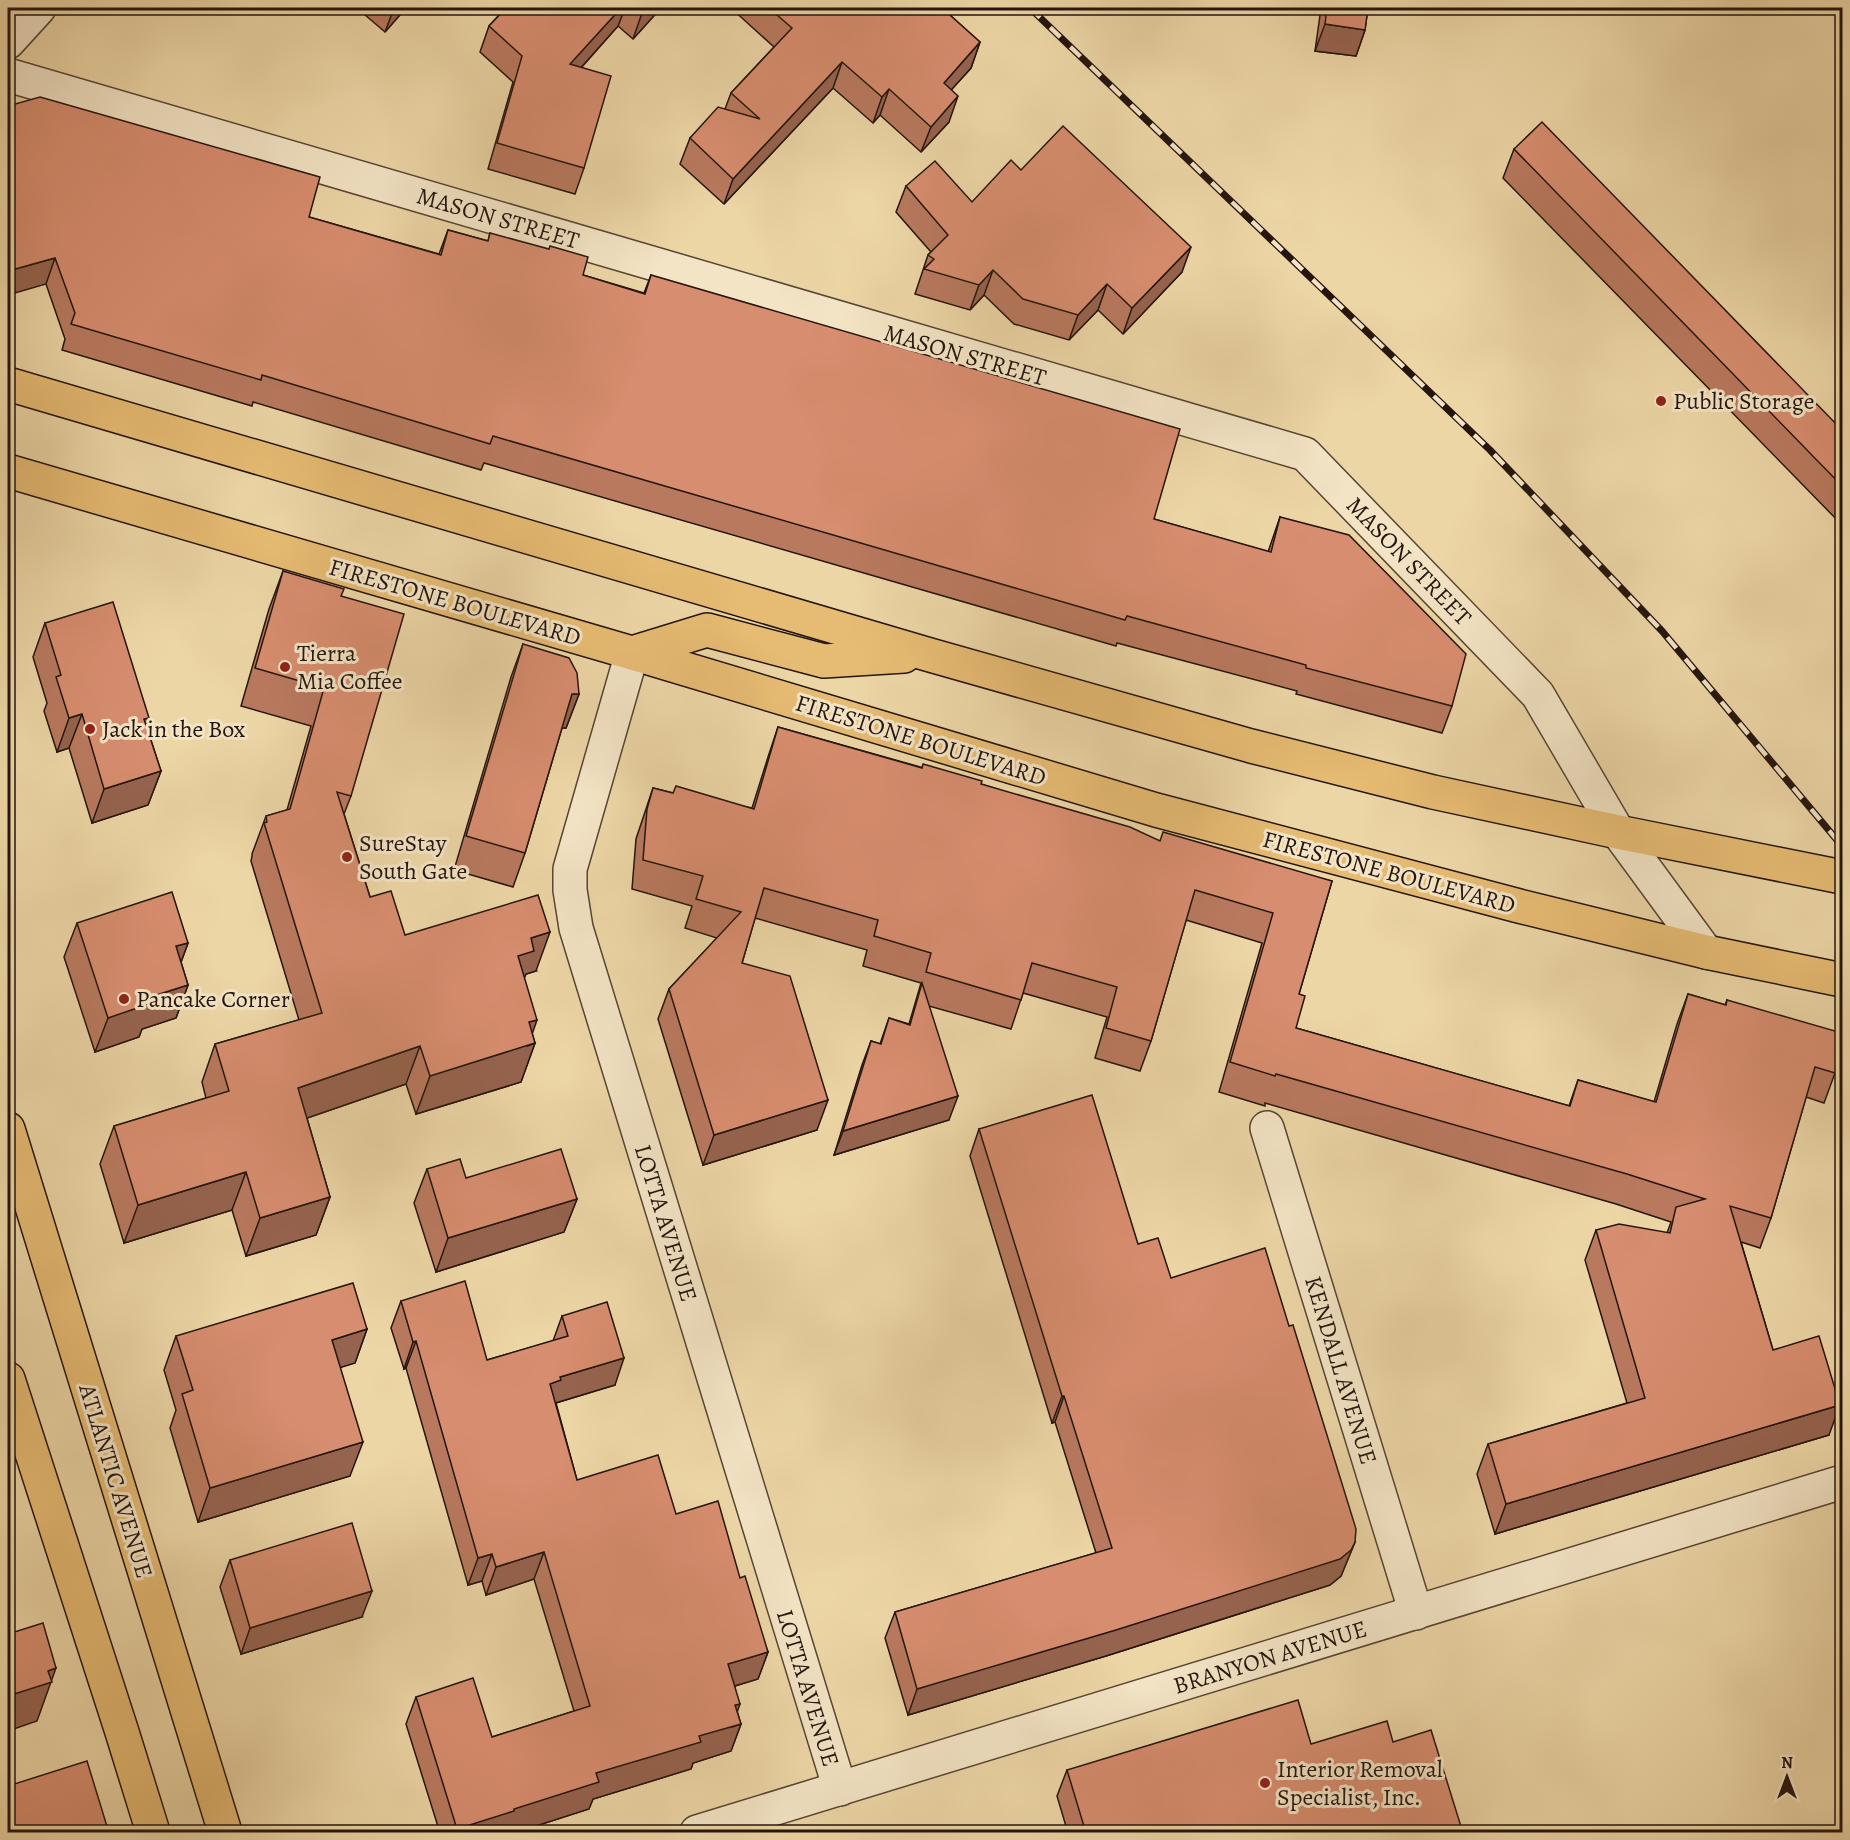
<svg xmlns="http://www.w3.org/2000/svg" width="1850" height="1840" viewBox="0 0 1850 1840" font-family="Alegreya,serif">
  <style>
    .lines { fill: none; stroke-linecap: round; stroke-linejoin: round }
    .minor-casing { stroke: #564534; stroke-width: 36 }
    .primary-casing { stroke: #24150e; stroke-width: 36 }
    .minor { stroke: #f3e4c5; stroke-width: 33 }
    .primary { stroke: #e6bb73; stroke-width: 33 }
    .rail-casing { stroke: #24150e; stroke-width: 7 }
    .rail { stroke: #f3e4c5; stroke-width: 4.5; stroke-dasharray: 14; stroke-linecap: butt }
    .wall { fill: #b9795f; stroke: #24150e; stroke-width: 1.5 }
    .shaded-wall { fill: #96634e; stroke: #24150e; stroke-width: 1.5 }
    .building { fill: #d78d6f; stroke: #24150e; stroke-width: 1.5 }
    .poi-dot { fill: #8f2418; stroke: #f3e4c5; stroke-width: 2 }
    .labels { text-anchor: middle; stroke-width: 6; stroke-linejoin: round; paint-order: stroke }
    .street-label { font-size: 24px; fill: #24150e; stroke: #f3e4c5 }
    .poi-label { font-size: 24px; fill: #24150e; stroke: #f3e4c5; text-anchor: start }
  </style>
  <rect width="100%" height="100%" fill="#edd6a6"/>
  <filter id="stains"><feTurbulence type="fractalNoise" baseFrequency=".00333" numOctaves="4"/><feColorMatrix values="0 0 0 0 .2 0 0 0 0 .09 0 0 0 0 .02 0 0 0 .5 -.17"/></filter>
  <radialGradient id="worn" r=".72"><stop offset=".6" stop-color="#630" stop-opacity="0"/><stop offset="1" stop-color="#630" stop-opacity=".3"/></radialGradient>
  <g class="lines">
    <defs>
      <g id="minor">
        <path d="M8,42L39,8"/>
        <path d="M8,75L1305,454L1538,695L1618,832L1706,952"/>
        <path d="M632,653L570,869V890L576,928L840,1789"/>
        <path d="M1267,1128L1416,1613"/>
        <path d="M697,1832L1842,1482"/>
      </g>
      <g id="primary">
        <path d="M8,384L930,655L1251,746L1433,792L1618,832L1842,877"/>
        <path d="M8,471L632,653L1156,810L1519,906L1706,952L1842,980"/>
        <path d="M632,653L707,630L824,661L904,656"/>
        <path d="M8,1129L225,1832"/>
        <path d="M8,1379L122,1732L153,1832"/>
      </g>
    </defs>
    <use href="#minor" class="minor-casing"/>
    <use href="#primary" class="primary-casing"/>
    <use href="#minor" class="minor"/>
    <use href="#primary" class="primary"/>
    <defs>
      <path id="rail" d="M1030,8L1490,450L1662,631L1842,846"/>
    </defs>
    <use href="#rail" class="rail-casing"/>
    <use href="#rail" class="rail"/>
  </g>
  <g class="wall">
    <path d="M357,8H406L385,32Z"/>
    <path d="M490,8H661L633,39L618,26L581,68L584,168L575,194L488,169L513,82L480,52L489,26L499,15Z"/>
    <path d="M731,8H942L980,42L971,68L951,90L949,122L921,152L880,115L873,123L833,88L724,204L680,164L690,138L725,109L731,93L774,47Z"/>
    <path d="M1321,8H1368L1365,30L1356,56L1315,51Z"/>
    <path d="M8,106L309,217L439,254L448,230L488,241L490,233L583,275L644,293L651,275L1154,519L1268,552L1280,517L1452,706L1442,733L1296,694L1297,691L1117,643L1116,646L484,463L481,470L253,402L252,406L62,350L65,339L46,284Z"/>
    <path d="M1514,149L1842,430V525L1503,178Z"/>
    <path d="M1021,170L1182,272L1123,334L1098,310L1069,340L1014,324L984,295L970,310L915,294L928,255L931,252L896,212L906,186L972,202Z"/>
    <path d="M283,571L341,596L351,796L344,814L370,897L405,935L536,971L526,974L524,977L532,1033L535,1043L521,1082L416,1114L406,1084L307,1118L330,1197L316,1235L246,1256L232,1210L124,1243L100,1164L114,1126L206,1098L202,1082L215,1044L299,1020L251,861L252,856V854L266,816L287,810L311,726L241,706L269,609Z"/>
    <path d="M45,623L146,725L161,771L148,805L92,823L69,748L57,752L44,711L47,703L33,657Z"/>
    <path d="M523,644L579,694L566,728H562L525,853L513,887L454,870L511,677Z"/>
    <path d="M778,727L981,784L1160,841L1332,881L1299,994L1296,1028L1569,1106L1578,1080L1654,1102L1677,1024L1688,994L1725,1005L1727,1000L1835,1073L1824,1103L1806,1097L1771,1218L1760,1248L1741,1242L1773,1350L1829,1435L1495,1534L1477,1474L1488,1444L1627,1403L1585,1260L1596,1230L1667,1233L1671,1222L1616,1204L1265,1103V1106L1219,1092L1262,943L1186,920L1151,1041L1140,1071L1095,1058L1107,1017L1023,993L1011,1029L929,1006L949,1120L834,1155L862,1065L871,1041L880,1044L889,1018L909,1024L921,983L863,966L867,950L755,918L742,963L817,1130L703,1165L658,1019L669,989L717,938L685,928L692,906L632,889L636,839L653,788L673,793L752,808L768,757Z"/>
    <path d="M77,923L188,943L181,962L188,985L176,1018L142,1029L139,1037L95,1052L64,957Z"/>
    <path d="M979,1129L1138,1244L1171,1278L1355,1542L1341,1576L1330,1585L1106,1656L908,1715L885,1638L895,1612L1096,1553L1055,1422L1052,1423L970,1156Z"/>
    <path d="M427,1169L466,1178L577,1199L564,1232L436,1272L414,1203Z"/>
    <path d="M401,1301L487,1360L553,1341L562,1316L615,1385L556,1403L577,1480L676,1514L740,1578L768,1652L758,1679L735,1686L737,1711L741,1724L731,1751L693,1763L691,1769L593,1799L589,1809L514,1833H440L406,1724L416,1697L492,1737L574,1711L534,1579L486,1595L482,1581L468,1585L406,1368L404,1369L391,1328Z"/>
    <path d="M367,1329L355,1363L340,1367L350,1476L198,1522L170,1428L176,1410L164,1370L176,1336Z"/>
    <path d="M230,1560L362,1617L241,1654L220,1587Z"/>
    <path d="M1393,1742L1463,1833H1068L1057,1796L1067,1770L1311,1744Z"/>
  </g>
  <g class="shaded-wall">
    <path d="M394,8H406L385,32Z"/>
    <path d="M621,8H625L618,26L561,90L570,64Z"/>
    <path d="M647,8H661L633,39L642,13Z"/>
    <path d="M1325,24L1365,30L1356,56L1315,51Z"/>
    <path d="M980,42L971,68L934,109L944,83Z"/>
    <path d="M842,62L833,88L724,204L733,179Z"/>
    <path d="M889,89L880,115L873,123L882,97Z"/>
    <path d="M958,96L949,122L921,152L931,127Z"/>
    <path d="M1191,247L1182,272L1123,334L1132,308Z"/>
    <path d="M55,258L46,284L8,295V271Z"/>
    <path d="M993,270L984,295L970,310L979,285Z"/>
    <path d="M1107,284L1098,310L1069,340L1078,315Z"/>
    <path d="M572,694H579L566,728H560Z"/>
    <path d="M82,714L69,748L57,752L69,718Z"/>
    <path d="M149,718L137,751L144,719Z"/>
    <path d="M161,771L148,805L92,823L104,789Z"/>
    <path d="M550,932L536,971L526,974L520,989L518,956L531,938Z"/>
    <path d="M188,943L176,976V946Z"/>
    <path d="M188,985L176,1018L142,1029L139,1037L95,1052L108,1018L150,997Z"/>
    <path d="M537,1020L528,1046L535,1043L521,1082L416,1114L430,1076L529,1022Z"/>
    <path d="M420,1046L406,1084L284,1126L298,1088Z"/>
    <path d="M958,1096L949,1120L834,1155L843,1131Z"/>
    <path d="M828,1100L817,1130L703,1165L714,1135Z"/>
    <path d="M246,1172L232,1210L124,1243L138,1205Z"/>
    <path d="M330,1197L316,1235L246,1256L260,1218Z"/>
    <path d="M577,1199L564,1232L436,1272L448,1238Z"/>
    <path d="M367,1329L355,1363L320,1374L332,1340Z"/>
    <path d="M416,1341L406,1368L404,1369L413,1342Z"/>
    <path d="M624,1358L615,1385L552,1404L550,1384L560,1377Z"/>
    <path d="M1062,1396H1064L1055,1422L1052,1423Z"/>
    <path d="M1840,1405L1829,1435L1495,1534L1506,1504Z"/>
    <path d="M363,1442L350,1476L198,1522L210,1488Z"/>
    <path d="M1355,1542L1341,1576L1330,1585L1106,1656L908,1715L917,1689Z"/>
    <path d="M544,1552L534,1579L486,1595L496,1567Z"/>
    <path d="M492,1554L482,1581L468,1585L478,1558Z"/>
    <path d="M372,1591L362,1617L241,1654L250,1628Z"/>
    <path d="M768,1652L758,1679L718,1691L728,1664Z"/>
    <path d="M56,1668L37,1721L8,1731V1696L48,1671Z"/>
    <path d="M740,1704L732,1727L741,1724L731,1751L693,1763L691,1769L593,1799L589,1809L514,1833H456L457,1829L514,1809L596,1773L699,1736L735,1705Z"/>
  </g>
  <g class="building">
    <path d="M506,8H621L570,64L611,76L584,168L497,143L522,56L489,26Z"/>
    <path d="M636,8H647L642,13Z"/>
    <path d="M769,8H942L980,42L944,83L958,96L931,127L889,89L882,97L842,62L733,179L690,138L718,107L760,119L731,93L792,28Z"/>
    <path d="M1327,8H1368L1365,30L1325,24Z"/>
    <path d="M40,97L320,177L309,217L441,255L448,230L488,241L490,233L549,249L550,246L588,257L583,275L645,294L651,275L1180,429L1154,519L1271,552L1280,517L1349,535L1466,654L1452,706L1306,668V665L1127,616L1125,620L493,436L490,444L262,375L261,380L71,324L75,313L55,258L8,271V106Z"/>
    <path d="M1542,122L1842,430V486L1514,149Z"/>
    <path d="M1063,126L1191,247L1132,308L1107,284L1078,315L1023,299L993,270L979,285L924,269L934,259L928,255L948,235L906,186L935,161L972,202L1011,160L1021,170Z"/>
    <path d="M283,571L344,589L341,596L404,614L351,796L337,792L370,897L391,891L405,935L538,895L550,932L531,938L534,951L518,956L537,1020L529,1022L535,1043L430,1076L420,1046L298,1088L330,1197L260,1218L246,1172L138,1205L114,1126L229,1091L215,1044L322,1013L264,823L267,822L266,816L290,809L324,688L255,668Z"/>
    <path d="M113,602L149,718L144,719L161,771L104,789L82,714L69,718L56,677L61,675L45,623Z"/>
    <path d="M523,644L569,658L577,673L579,694H572L525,853L466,836Z"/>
    <path d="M778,727L922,768L923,764L982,781L981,784L1130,827L1160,841L1163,832L1332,881L1299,994L1305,996L1296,1028L1570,1106L1578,1080L1656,1102L1688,994L1726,1005L1727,1000L1842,1033V1047L1835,1073L1815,1067L1771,1218L1730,1206L1773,1350L1819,1336L1840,1405L1506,1504L1488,1444L1645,1398L1596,1230L1619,1224L1670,1233L1676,1207L1705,1199L1627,1174L1276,1074L1275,1076L1230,1062L1273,913L1195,890L1151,1041L1106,1028L1117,987L1032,963L1021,1000L926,972L931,953L874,936L878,920L764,888L742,963L790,976L828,1100L714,1135L669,989L741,912L696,899L703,876L643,860L647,809L653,788L673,793L676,786L754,809Z"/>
    <path d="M172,892L188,943L176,946L188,985L150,997L152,1003L108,1018L77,923Z"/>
    <path d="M922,983L958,1096L843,1131L871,1041L881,1044L889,1018L910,1025Z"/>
    <path d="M1092,1095L1138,1244L1158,1238L1171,1278L1265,1248L1289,1326L1293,1325L1356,1529L1355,1542L1351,1550L1340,1559L1116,1630L917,1689L895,1612L1112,1548L1064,1396H1062L979,1129Z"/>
    <path d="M561,1149L577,1199L448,1238L427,1169L460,1159L466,1178Z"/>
    <path d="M465,1281L487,1360L568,1336L562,1316L607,1302L624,1358L560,1377L561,1380L550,1384L577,1480L658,1455L676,1514L718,1501L740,1578L745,1576L768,1652L728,1664L740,1704L735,1705L741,1724L699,1736L701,1742L596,1773L599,1782L514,1809V1811L457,1829L416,1697L473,1678L492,1737L590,1706L544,1552L496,1567L492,1554L478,1558L416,1341L413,1342L401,1301Z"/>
    <path d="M353,1283L367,1329L332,1340L363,1442L210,1488L182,1394L193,1390L176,1336Z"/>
    <path d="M352,1523L372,1591L250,1628L230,1560Z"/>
    <path d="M43,1623L56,1668L48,1671L52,1682L8,1696V1634Z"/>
    <path d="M1298,1700L1311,1744L1387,1721L1393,1742L1431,1730L1463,1833H1086L1067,1770Z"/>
    <path d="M87,1761L109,1833H8V1786Z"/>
  </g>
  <g class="poi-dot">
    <circle cx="1661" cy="401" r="6"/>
    <circle cx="285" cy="667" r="6"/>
    <circle cx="90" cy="729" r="6"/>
    <circle cx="347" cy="857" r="6"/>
    <circle cx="124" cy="999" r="6"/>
    <circle cx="1265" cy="1783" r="6"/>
  </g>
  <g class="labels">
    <g class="street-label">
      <text transform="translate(498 218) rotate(16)" y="8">MASON STREET</text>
      <text transform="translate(965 355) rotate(16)" y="8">MASON STREET</text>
      <text transform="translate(1409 561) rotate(46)" y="8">MASON STREET</text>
      <text transform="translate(455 602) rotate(16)" y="8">FIRESTONE BOULEVARD</text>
      <text transform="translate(921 740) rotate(17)" y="8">FIRESTONE BOULEVARD</text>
      <text transform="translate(1389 872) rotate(15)" y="8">FIRESTONE BOULEVARD</text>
      <text transform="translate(666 1223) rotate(73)" y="8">LOTTA AVENUE</text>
      <text transform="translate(1341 1370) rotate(73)" y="8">KENDALL AVENUE</text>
      <text transform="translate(116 1481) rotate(73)" y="8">ATLANTIC AVENUE</text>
      <text transform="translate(1270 1657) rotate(-17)" y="8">BRANYON AVENUE</text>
      <text transform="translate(808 1688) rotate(73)" y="8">LOTTA AVENUE</text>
    </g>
    <g class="poi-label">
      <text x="1673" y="409">Public Storage</text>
      <text x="297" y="661">Tierra<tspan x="297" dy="28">Mia Coffee</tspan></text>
      <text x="102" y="737">Jack in the Box</text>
      <text x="359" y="851">SureStay<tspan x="359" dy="28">South Gate</tspan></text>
      <text x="136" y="1007">Pancake Corner</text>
      <text x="1277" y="1777">Interior Removal<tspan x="1277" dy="28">Specialist, Inc.</tspan></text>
    </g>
  </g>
  <rect width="1850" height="1840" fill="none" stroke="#edd6a6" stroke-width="30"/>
  <rect x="9" y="9" width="1832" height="1822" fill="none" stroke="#24150e" stroke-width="3"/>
  <rect x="15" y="15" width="1820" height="1810" fill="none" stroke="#24150e" stroke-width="1.5"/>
  <g transform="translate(1787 1777)" stroke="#f3e4c5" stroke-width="4.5" paint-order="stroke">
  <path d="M0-4.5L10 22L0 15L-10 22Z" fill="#24150e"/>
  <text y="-9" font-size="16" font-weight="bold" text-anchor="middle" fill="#24150e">N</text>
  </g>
  <rect width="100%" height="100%" filter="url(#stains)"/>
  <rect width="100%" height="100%" fill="url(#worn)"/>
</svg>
